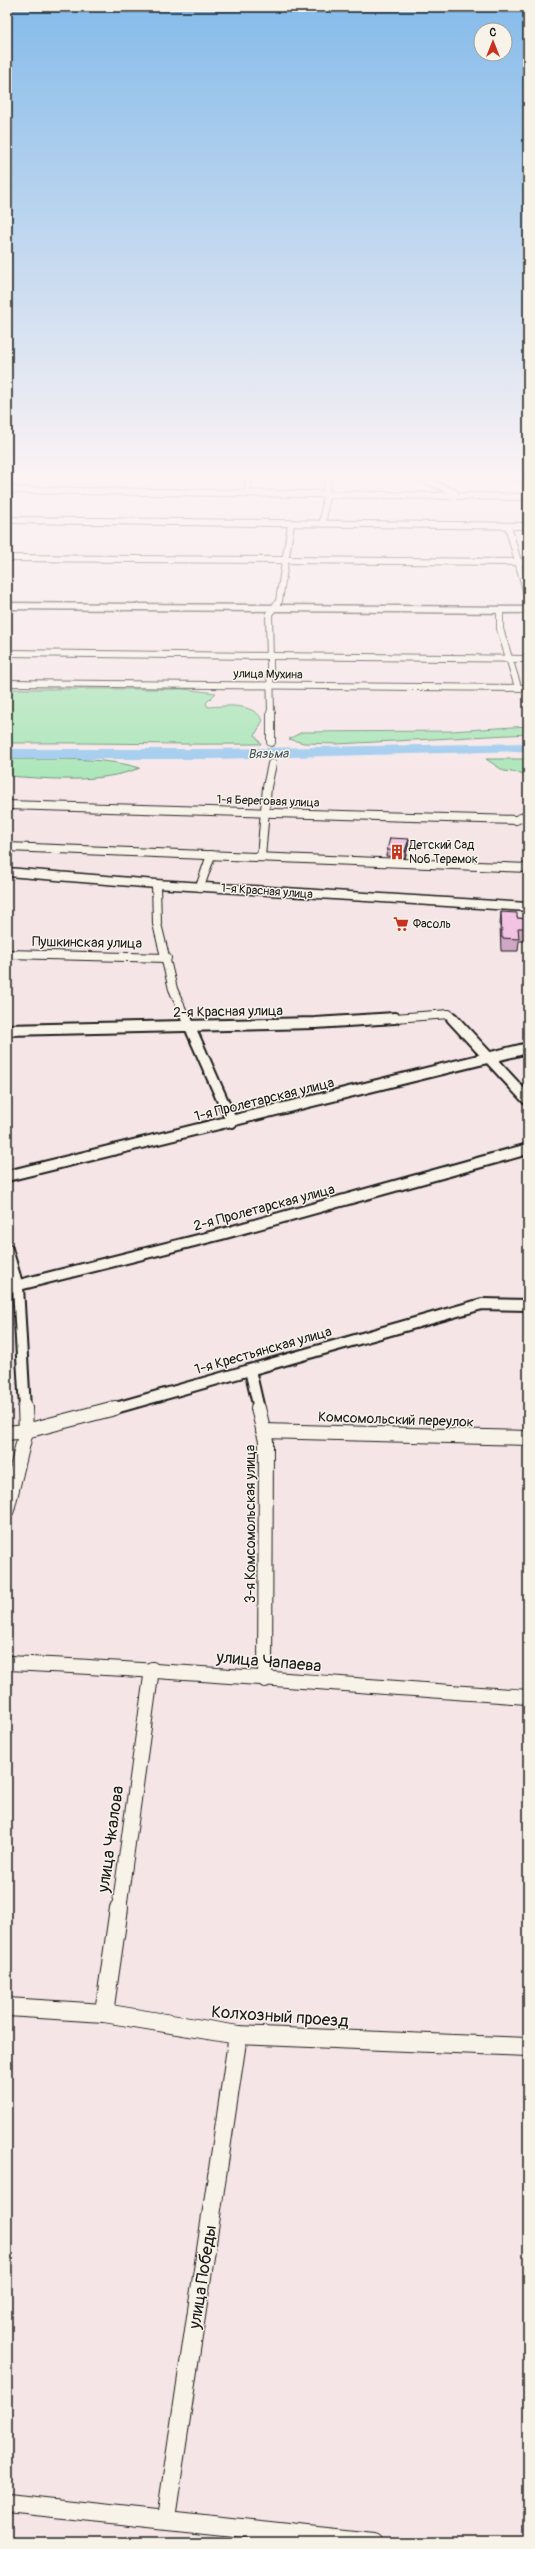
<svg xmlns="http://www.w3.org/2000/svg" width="535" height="2549" viewBox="0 0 535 2549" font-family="Pangolin,sans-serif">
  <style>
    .green { fill: #9ee4b0; stroke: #5d8066 }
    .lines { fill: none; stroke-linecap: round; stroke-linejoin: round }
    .river { fill: #91c5ee; fill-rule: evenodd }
    .minor-far4-casing { stroke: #1c1c1c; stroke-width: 8 }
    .minor-far3-casing { stroke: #1c1c1c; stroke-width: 10 }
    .minor-far2-casing { stroke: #1c1c1c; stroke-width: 14 }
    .minor-far1-casing { stroke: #1c1c1c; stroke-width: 16 }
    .minor-casing { stroke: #1c1c1c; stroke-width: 20 }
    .secondary-casing { stroke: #1c1c1c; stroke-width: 3 }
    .minor-far4 { stroke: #f7f3e8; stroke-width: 6 }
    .minor-far3 { stroke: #f7f3e8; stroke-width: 8 }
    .minor-far2 { stroke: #f7f3e8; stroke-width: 10 }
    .minor-far1 { stroke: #f7f3e8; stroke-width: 14 }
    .minor { stroke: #f7f3e8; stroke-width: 18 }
    .secondary { fill: #f7f3e8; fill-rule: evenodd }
    .wall { fill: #d1a8c4; stroke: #1c1c1c }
    .shaded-wall { fill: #aa88a0; stroke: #1c1c1c }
    .building { fill: #f3c3e4; stroke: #1c1c1c }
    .labels { text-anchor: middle; stroke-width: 3; stroke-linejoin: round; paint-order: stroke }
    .far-street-label { font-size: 12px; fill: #1c1c1c; stroke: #f7f3e8 }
    .far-poi-label { font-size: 12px; fill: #1c1c1c; stroke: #f7f3e8; text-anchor: start }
    .far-water-label { font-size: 13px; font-style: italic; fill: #455766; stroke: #f7f3e8 }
    .street-label { font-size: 14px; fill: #1c1c1c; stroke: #f7f3e8 }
    .near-street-label { font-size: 17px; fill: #1c1c1c; stroke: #f7f3e8 }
  </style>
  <rect width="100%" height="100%" fill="#f6e5e7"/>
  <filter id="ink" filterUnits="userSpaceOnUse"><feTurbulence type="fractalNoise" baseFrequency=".025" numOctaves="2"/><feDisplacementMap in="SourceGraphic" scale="8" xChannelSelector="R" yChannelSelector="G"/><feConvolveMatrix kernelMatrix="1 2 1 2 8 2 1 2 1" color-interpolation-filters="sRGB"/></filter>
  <g filter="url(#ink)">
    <g class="green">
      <path d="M7,689H183L216,693L206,703L208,707C227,706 251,702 263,720L255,735L261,744C176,745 92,742 7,743Z"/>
      <path d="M528,726V734L337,744L304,743L289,739L302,732L452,731Z"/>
      <path d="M7,759C48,760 101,756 140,768C97,784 52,779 7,776Z"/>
      <path d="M486,759H528V774L504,771Z"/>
    </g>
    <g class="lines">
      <path class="river" d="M528,743V751L212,759H7V749H212Z"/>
      <defs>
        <g id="minor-far4">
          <path d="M419,477L455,493"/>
          <path d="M516,477L528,482"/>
          <path d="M7,490L528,497"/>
          <path d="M247,494L249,477"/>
          <path d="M7,520L528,526"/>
          <path d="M323,522L328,477"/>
          <path d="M508,526L528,597"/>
          <path d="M7,558L528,562"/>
          <path d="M500,610V629L518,687"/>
          <path d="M7,653L528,659"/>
          <path d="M7,683L528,688"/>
          <path d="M271,714L269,614L279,601L291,524"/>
        </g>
        <g id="minor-far3">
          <path d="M271,713V742"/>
          <path d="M7,805L516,820L528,815"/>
          <path d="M7,847L528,868"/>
          <path d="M261,857L267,787L272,764"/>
          <path d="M156,884L157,924L173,989L186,1019"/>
          <path d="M200,887L211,855"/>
          <path d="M7,954L167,958"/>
          <path d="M381,1019L449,1014L453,1019"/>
        </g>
        <g id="minor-far2">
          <path d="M186,1018L232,1122"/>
          <path d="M452,1018L528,1100"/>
          <path d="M7,1030L315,1023L395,1018"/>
          <path d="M7,1176L528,1048"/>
          <path d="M7,1249L18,1287L25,1409"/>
          <path d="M7,1288L222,1234L528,1149"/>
          <path d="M250,1370L259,1409"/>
          <path d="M112,1409L482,1304L528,1305"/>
        </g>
        <g id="minor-far1">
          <path d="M258,1408L266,1441L265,1680"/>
          <path d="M263,1431L528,1438"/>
          <path d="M7,1433L26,1431L115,1408"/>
          <path d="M7,1510L26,1431L25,1408"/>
          <path d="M7,1663C181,1670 354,1686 528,1697"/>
          <path d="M119,1909L152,1669"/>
        </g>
        <g id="minor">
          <path d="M7,2007L104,2013L238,2035L528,2047"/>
          <path d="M104,2013L119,1908"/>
          <path d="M7,2503L374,2542"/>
          <path d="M166,2518L238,2035"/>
        </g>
        <g id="secondary">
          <path d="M7,603L528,607V613L7,609Z"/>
          <path d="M7,868L156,880L528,903V911L156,888L7,876Z"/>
        </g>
      </defs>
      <use href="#minor-far4" class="minor-far4-casing"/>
      <use href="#minor-far3" class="minor-far3-casing"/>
      <use href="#minor-far2" class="minor-far2-casing"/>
      <use href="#minor-far1" class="minor-far1-casing"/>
      <use href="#minor" class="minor-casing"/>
      <use href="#secondary" class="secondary-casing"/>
      <use href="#minor-far4" class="minor-far4"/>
      <use href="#minor-far3" class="minor-far3"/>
      <use href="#minor-far2" class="minor-far2"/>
      <use href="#minor-far1" class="minor-far1"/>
      <use href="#minor" class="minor"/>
      <use href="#secondary" class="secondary"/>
    </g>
    <g class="wall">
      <path d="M409,839L408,846L405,858L386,856L387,850Z"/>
      <path d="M501,912L517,918L528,919V941H519L518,951H501L500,925Z"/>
    </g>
    <path class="shaded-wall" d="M409,839L408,846L405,858V851Z"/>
    <g class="building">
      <path d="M390,838L409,839L405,851L387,850Z"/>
      <path d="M501,912L517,913V918L528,919V928H518L519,939L502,938Z"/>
    </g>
  </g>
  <linearGradient id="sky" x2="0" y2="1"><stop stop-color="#85bbea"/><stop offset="0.57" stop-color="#fbf3f4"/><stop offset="1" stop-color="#fbf3f4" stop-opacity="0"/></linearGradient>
  <rect width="535" height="834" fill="url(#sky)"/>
  <defs>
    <symbol id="building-bare" viewBox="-9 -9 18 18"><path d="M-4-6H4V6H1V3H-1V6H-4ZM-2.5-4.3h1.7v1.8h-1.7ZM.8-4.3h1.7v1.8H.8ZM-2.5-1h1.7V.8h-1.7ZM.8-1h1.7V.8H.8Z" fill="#c8321e" stroke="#f7f3e8" stroke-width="2.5" paint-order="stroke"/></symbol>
    <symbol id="supermarket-bare" viewBox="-9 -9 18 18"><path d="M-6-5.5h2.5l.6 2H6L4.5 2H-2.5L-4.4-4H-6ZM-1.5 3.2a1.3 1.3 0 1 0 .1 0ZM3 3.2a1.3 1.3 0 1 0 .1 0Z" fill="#c8321e" stroke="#f7f3e8" stroke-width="2.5" paint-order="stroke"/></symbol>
  </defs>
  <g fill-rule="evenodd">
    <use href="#building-bare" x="386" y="841" width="22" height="22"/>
    <use href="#supermarket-bare" x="390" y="913" width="22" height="22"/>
  </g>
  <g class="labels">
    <g class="far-street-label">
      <text transform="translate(268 674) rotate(1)" y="4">улица Мухина</text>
      <text transform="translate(268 801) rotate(2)" y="4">1-я Береговая улица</text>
      <text transform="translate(267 891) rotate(4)" y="4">1-я Красная улица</text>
    </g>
    <g class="far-poi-label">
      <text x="409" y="849">Детский Сад<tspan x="409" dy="14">№6 Теремок</tspan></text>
      <text x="413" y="928">Фасоль</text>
    </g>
    <g class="far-water-label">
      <text transform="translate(268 753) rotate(-1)" y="5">Вязьма</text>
    </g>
    <g class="street-label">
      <text transform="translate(87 942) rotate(1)" y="5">Пушкинская улица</text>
      <text transform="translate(228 1011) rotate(-1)" y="5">2-я Красная улица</text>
      <text transform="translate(264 1099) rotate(-14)" y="5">1-я Пролетарская улица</text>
      <text transform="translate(264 1207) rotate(-15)" y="5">2-я Пролетарская улица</text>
      <text transform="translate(263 1350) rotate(-16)" y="5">1-я Крестьянская улица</text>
      <text transform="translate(396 1419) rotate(2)" y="5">Комсомольский переулок</text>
      <text transform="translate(250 1524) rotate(-90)" y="5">3-я Комсомольская улица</text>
    </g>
    <g class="near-street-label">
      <text transform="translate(269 1661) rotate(5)" y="6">улица Чапаева</text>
      <text transform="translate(110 1839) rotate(-82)" y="6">улица Чкалова</text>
      <text transform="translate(280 2016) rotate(4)" y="6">Колхозный проезд</text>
      <text transform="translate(202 2277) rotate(-81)" y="6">улица Победы</text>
    </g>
  </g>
  <rect width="535" height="2549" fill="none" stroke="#f7f3e8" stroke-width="24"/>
  <rect x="12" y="12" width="511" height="2525" fill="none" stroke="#1c1c1c" stroke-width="1.5" filter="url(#ink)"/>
  <g transform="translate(493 42)"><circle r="19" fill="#f7f3e8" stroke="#9f9d96"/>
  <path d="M0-3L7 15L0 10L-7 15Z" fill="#c8321e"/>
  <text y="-6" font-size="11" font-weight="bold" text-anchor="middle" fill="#1c1c1c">С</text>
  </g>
</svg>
